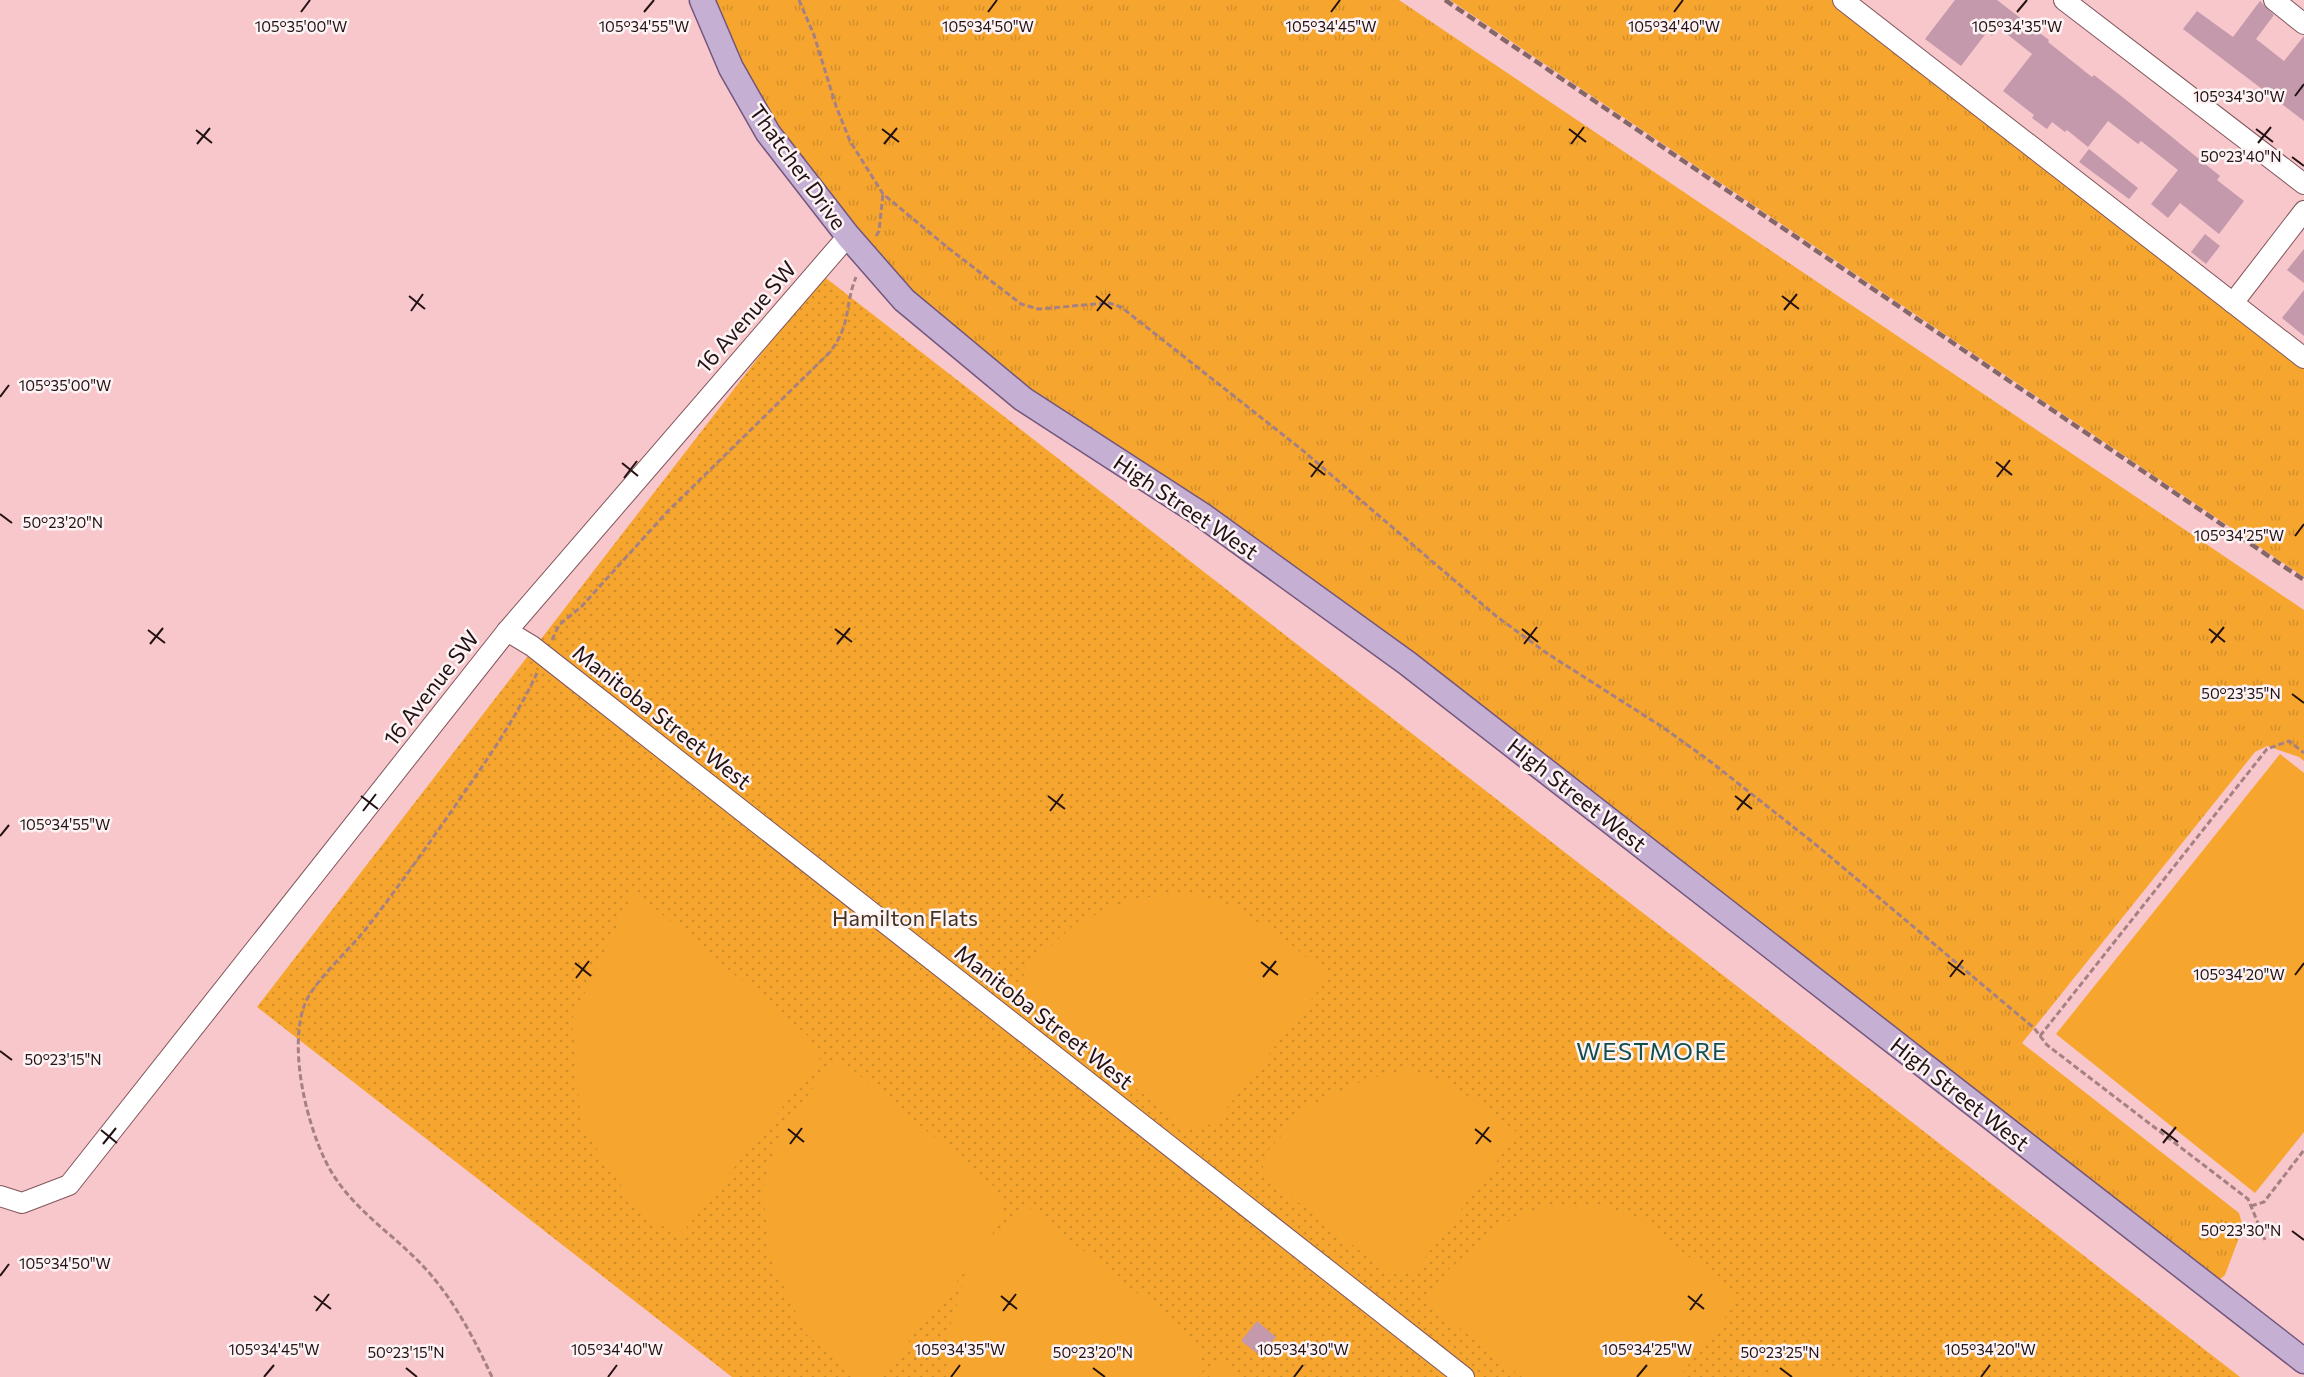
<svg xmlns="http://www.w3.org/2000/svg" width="2304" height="1377" viewBox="0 0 2304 1377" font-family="Commissioner,sans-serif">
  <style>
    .grass { fill: url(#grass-tufts) }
    .park { fill: url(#park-dots) }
    .pitch { fill: #f6a62f }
    .building { fill: #c399ab }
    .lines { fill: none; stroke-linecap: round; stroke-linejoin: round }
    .minor-casing { stroke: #81575c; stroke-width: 22 }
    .major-casing { stroke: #73567d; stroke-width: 27 }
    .path { stroke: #a58184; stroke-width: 3; stroke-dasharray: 6 3; stroke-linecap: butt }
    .minor { stroke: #fff; stroke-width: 20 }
    .major { stroke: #c5b0d3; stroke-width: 24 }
    .rail { stroke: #856669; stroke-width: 4.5; stroke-dasharray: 9 4.5; stroke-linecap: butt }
    .ticks { fill: none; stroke: #221214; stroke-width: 2 }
    .labels { text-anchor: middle; stroke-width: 5; stroke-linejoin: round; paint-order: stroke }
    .street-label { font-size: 22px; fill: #221214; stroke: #fef3f4 }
    .park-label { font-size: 22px; fill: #42321f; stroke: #fef3f4 }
    .neighbourhood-label { font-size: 24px; letter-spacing: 1.5px; fill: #104e4c; stroke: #fef3f4 }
    .ticks-label { font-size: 15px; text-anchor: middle; fill: #221214; stroke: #fef3f4; stroke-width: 5; stroke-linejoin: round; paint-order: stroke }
  </style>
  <defs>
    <pattern id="grass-tufts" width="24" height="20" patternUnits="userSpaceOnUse" patternTransform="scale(1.5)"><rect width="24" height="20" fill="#f6a62f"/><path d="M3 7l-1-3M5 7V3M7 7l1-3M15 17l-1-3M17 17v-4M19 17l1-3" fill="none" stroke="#d38e29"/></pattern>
    <pattern id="park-dots" width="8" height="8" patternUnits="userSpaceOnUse" patternTransform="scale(1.5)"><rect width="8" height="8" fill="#f6a62f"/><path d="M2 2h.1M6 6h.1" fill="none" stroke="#d38e29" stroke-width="1.8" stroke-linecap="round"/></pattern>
  </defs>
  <rect width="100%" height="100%" fill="#f8c7cc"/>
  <g class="grass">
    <path d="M706,0H1399L2304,610V761L2299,757L2267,746L2255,752L2022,1043L2239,1213L2243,1227L2225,1275L2218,1281L1415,665L1037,402L906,298L806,178Z"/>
    <path d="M1450,0H1843L2304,358V577Z"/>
  </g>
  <path class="park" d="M822,275L2240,1377H732L257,1007Z"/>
  <g class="pitch">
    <path d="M2280,754L2304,773V1132L2255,1193L2056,1034Z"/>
    <path d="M634,891L808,1036L820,1060L679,1237L636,1208L581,1125L572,1019Z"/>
    <path d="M1182,892L1232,905L1292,945L1329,977L1215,1123L1189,1130L1014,992L1029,966L1076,923L1131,900Z"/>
    <path d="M837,1057L997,1189L1005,1216L973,1261L1025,1205L1188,1333L1206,1367L1198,1377H948V1333L968,1268L880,1377H854L806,1334L769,1255L763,1189L782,1129Z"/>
    <path d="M1407,1069L1451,1084L1518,1133L1416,1270L1391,1275L1261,1173L1269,1149L1309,1106L1365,1080Z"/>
    <path d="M1593,1204L1641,1220L1741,1297L1679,1377H1522L1426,1302L1448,1270L1498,1226L1542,1206Z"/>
    <path d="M1220,1359L1243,1377H1209Z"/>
    <path d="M1784,1367L1841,1369L1851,1377H1753Z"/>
  </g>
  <g class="building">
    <path d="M1955,0H1997L2049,40L2048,42L2092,77L2094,75L2125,99L2220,176L2217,180L2244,201L2219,234L2180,203L2168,218L2151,204L2178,170L2141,141L2138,144L2108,121L2088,147L2067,130L2065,132L2052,122L2047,129L2032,118L2034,115L2003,91L2032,54L1998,27L1992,36L1987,32L1961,66L1925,39Z"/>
    <path d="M2260,1L2274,15L2256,39L2284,61L2304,36V121L2183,29L2197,11L2233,37Z"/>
    <path d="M2089,149L2138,188L2129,199L2079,162Z"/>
    <path d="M2205,234L2220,246L2206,264L2191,252Z"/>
    <path d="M2304,249V283L2287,270Z"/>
    <path d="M2304,290V336L2282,318Z"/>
    <path d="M1257,1321L1276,1337L1261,1356L1241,1341Z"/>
  </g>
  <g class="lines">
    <defs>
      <g id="minor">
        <path d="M1843,0L2304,358"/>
        <path d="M2064,0L2304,184"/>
        <path d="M2274,0L2304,24"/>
        <path d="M2233,303L2304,211"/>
        <path d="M507,631L532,646L1464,1377"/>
        <path d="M0,1196L22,1203L69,1185L507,631L848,236"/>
      </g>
      <path id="major" d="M702,0L731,68L768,133L848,236L904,300L1023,399L1202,515L1407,663L2304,1361"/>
    </defs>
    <use href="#minor" class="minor-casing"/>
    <use href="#major" class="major-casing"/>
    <g class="path">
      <path d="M799,0L814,35L836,106L850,141L883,194L947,247L1021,304L1038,309L1109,303L1121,307L1301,449L1496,616L1548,654L1664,728L1711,762L1815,844L2034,1028L2047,1045L2248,1199L2265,1240"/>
      <path d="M876,236L879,231L883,194"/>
      <path d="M552,640L559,625L582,606L667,512L830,352C852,323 844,307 856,277"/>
      <path d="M2040,1036L2267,749L2289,741L2304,753"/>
      <path d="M2251,1206L2264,1202L2304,1150"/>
      <path d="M492,1377C474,1338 453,1298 423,1266C390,1231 347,1206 325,1160C306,1120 289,1050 304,1006C313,981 352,948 369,925C402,882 433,838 464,793C491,754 517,716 537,673"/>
    </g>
    <use href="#minor" class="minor"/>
    <use href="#major" class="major"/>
    <path class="rail" d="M1445,0L2304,580"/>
  </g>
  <path class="ticks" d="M301,12L310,0M644,12L654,0M988,12L997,0M1331,12L1340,0M1674,12L1683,0M2017,12L2027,0M2295,96L2304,84M882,129L899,142M1569,129L1586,142M2256,129L2273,142M196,130L212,143M2258,143L2271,127M197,144L210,128M884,144L897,128M1571,144L1584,127M2292,157L2304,166M409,296L425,309M1096,296L1112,309M1782,296L1799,309M1784,310L1797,294M411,311L423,294M1097,311L1110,294M0,397L9,385M1996,462L2012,475M622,463L638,476M1309,463L1325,475M1311,477L1323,461M1997,477L2010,460M624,478L637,461M0,514L12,523M2295,536L2304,524M835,629L852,642M1522,629L1538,642M2209,629L2225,642M148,630L165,643M2211,643L2224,627M150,644L163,628M837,644L850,628M1524,644L1537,627M2292,694L2304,703M361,796L378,809M1048,796L1065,809M1735,796L1752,809M1737,810L1750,794M363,811L376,794M1050,811L1063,794M0,836L9,825M1261,962L1278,975M1948,962L1965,975M575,963L591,976M2295,975L2304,963M1263,977L1276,961M1950,977L1963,960M576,978L589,961M0,1051L12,1060M788,1129L804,1142M1475,1129L1491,1142M2161,1129L2178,1142M101,1130L117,1143M2163,1143L2176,1127M103,1144L116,1128M790,1144L802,1128M1476,1144L1489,1127M2292,1231L2304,1240M0,1276L9,1264M314,1296L331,1309M1001,1296L1017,1309M1688,1296L1704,1309M1690,1310L1702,1294M316,1311L329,1294M1003,1311L1016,1294M406,1368L417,1377M1093,1368L1105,1377M1780,1368L1792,1377M264,1377L274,1365M608,1377L617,1365M951,1377L960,1365M1294,1377L1303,1365M1637,1377L1647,1365M1981,1377L1990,1365"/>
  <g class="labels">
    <g class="street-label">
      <text transform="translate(798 167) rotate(54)" y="8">Thatcher Drive</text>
      <text transform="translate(746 317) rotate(-49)" y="8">16 Avenue SW</text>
      <text transform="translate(1186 507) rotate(34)" y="8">High Street West</text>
      <text transform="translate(431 688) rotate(-52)" y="8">16 Avenue SW</text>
      <text transform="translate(662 717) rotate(38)" y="8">Manitoba Street West</text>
      <text transform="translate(1577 795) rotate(38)" y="8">High Street West</text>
      <text transform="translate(1044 1017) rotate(38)" y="8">Manitoba Street West</text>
      <text transform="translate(1960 1094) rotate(38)" y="8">High Street West</text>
    </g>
    <g class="park-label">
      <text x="905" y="926">Hamilton Flats</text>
    </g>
    <g class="neighbourhood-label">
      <text x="1652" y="1060">WESTMORE</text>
    </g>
  </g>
  <g class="ticks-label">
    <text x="301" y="32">105°35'00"W</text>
    <text x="644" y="32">105°34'55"W</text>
    <text x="1331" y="32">105°34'45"W</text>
    <text x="1674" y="32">105°34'40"W</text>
    <text x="2017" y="32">105°34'35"W</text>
    <text x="988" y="32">105°34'50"W</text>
    <text x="2239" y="102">105°34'30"W</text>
    <text x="2241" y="162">50°23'40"N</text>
    <text x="65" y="391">105°35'00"W</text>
    <text x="63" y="528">50°23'20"N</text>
    <text x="2239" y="541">105°34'25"W</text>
    <text x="2241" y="699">50°23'35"N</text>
    <text x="65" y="830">105°34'55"W</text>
    <text x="2239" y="980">105°34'20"W</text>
    <text x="63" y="1065">50°23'15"N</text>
    <text x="2241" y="1236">50°23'30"N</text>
    <text x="65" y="1269">105°34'50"W</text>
    <text x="274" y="1355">105°34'45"W</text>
    <text x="617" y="1355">105°34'40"W</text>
    <text x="960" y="1355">105°34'35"W</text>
    <text x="1303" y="1355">105°34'30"W</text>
    <text x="1647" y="1355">105°34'25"W</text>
    <text x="1990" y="1355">105°34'20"W</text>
    <text x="406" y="1358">50°23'15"N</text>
    <text x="1093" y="1358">50°23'20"N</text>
    <text x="1780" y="1358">50°23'25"N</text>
  </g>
</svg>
